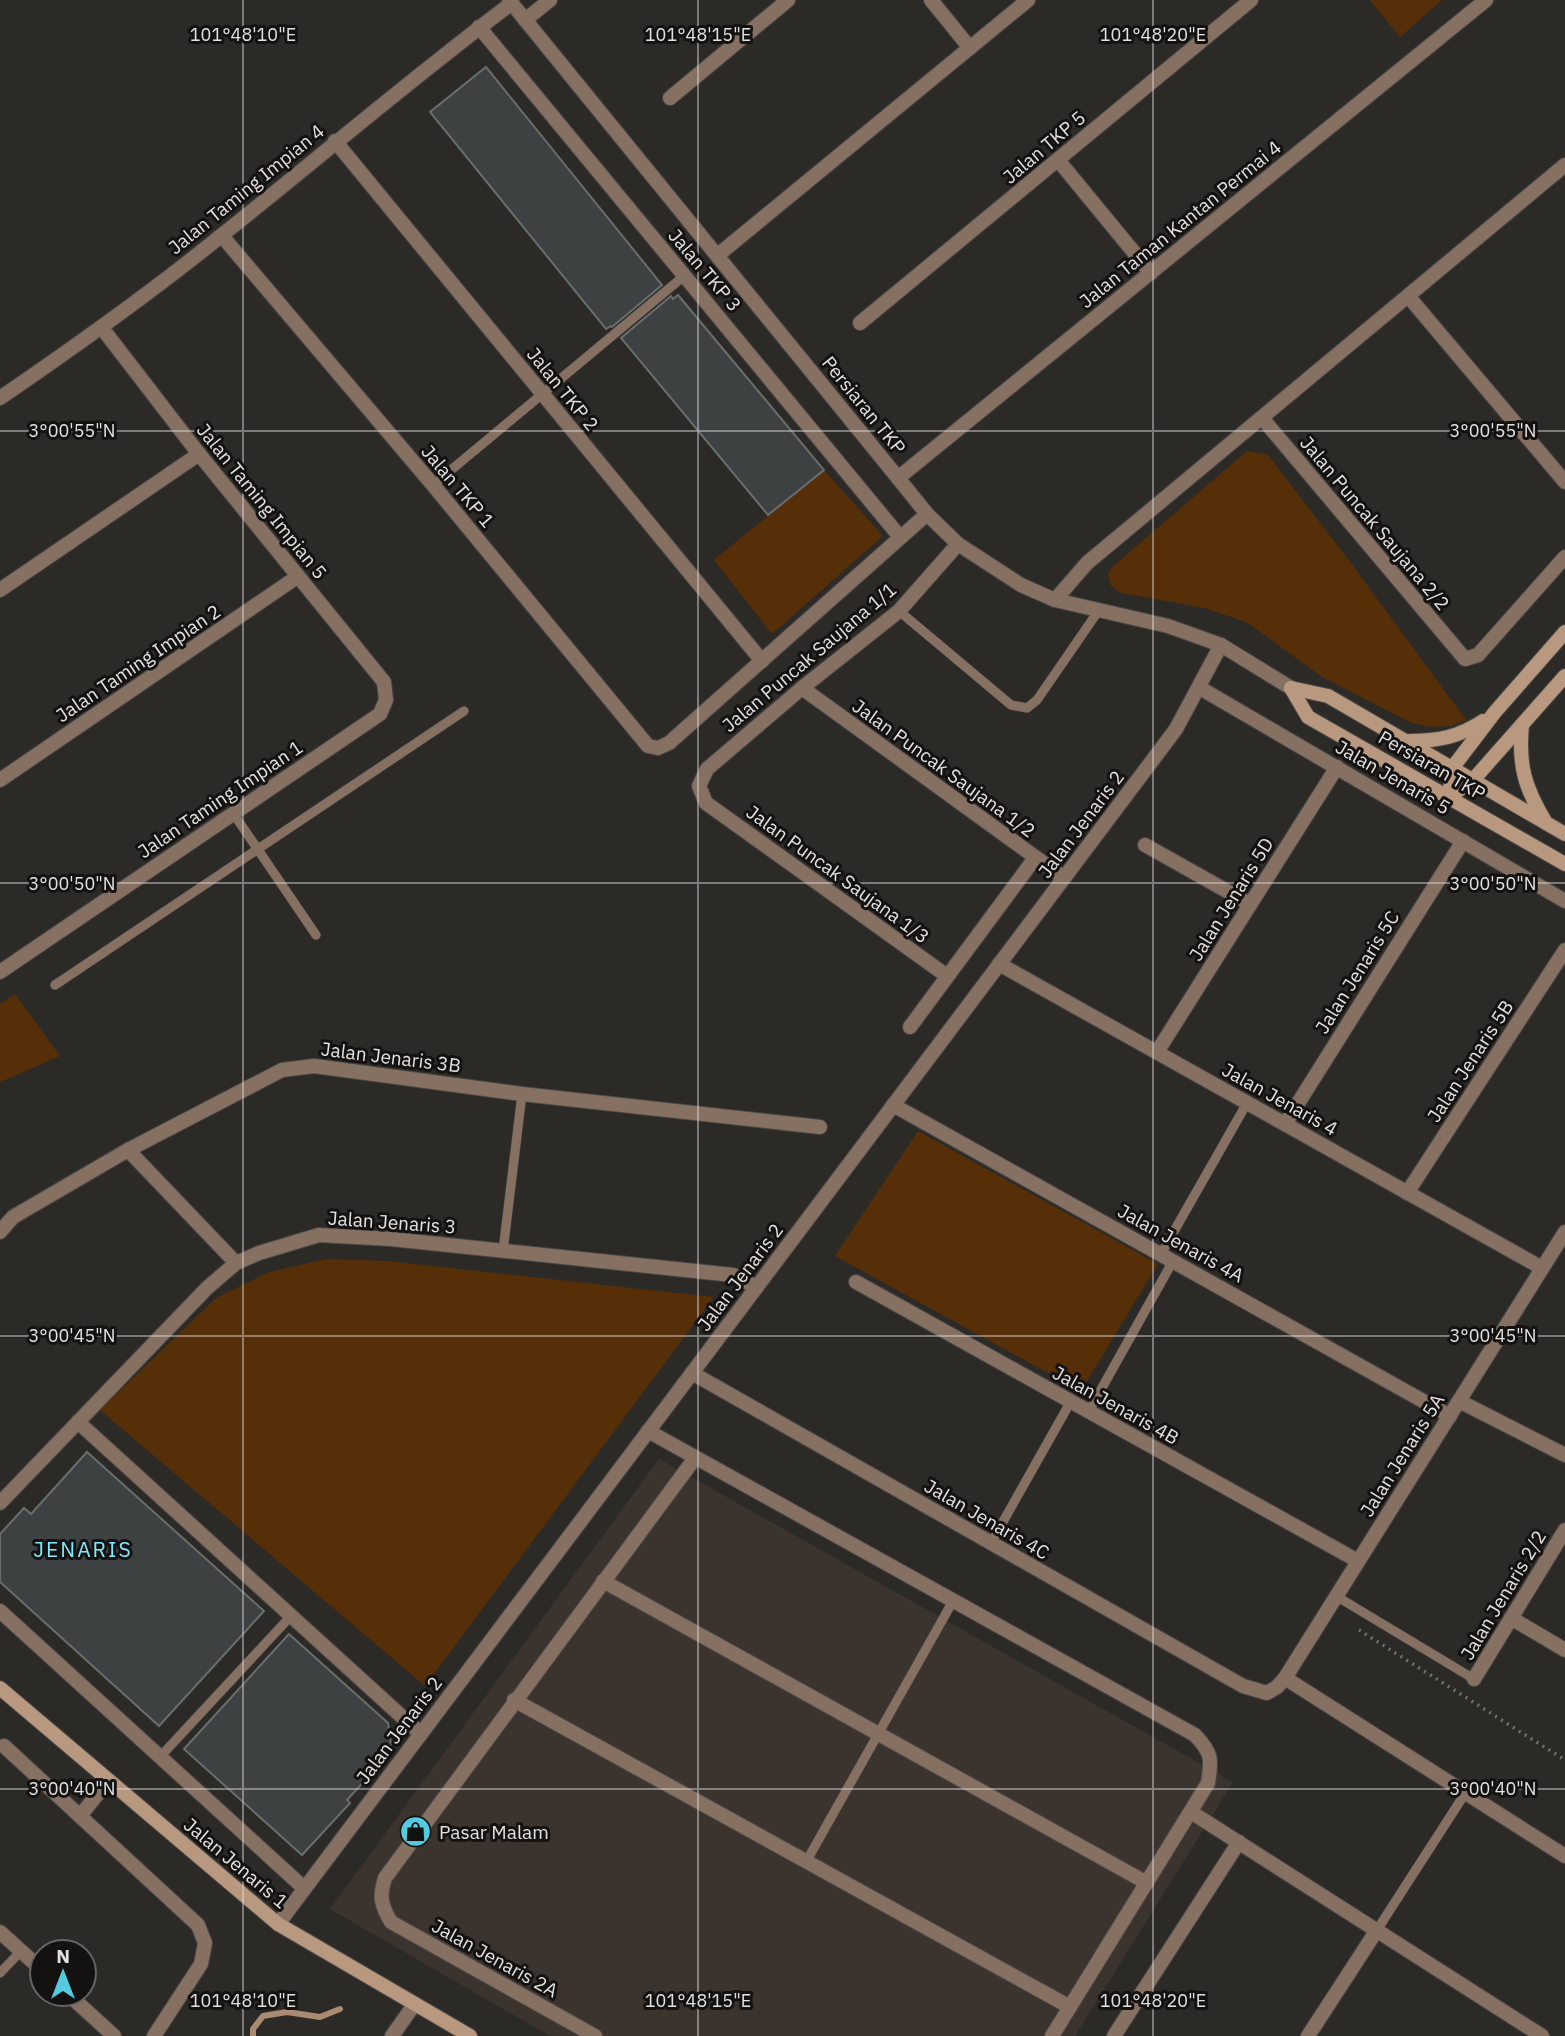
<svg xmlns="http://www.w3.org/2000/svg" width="1565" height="2036" viewBox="0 0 1565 2036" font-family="'IBM Plex Sans',sans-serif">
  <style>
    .built { fill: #3b342e }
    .green { fill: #562e08 }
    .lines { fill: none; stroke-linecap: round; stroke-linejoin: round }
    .stream { stroke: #aa8b71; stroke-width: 6 }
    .building { fill: #3d4142; stroke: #696d6e; stroke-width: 2 }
    .lane-casing { stroke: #494745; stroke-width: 10 }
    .street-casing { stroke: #494745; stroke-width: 16 }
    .secondary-casing { stroke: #494745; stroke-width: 16 }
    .path { stroke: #73716f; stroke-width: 3.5; stroke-dasharray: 2 5; stroke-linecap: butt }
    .lane { stroke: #857061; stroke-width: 9 }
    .street { stroke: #857061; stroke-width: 14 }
    .secondary { stroke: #b8987f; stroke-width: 14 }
    .ticks { fill: none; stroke: #e3e1e0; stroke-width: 2; stroke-opacity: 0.45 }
    .labels { text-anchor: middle; stroke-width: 6; stroke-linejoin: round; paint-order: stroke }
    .street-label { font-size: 19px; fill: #e3e1e0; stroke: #141211 }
    .poi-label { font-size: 19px; fill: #e3e1e0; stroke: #141211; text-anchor: start }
    .neighbourhood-label { font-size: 21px; letter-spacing: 2px; fill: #82e9fc; stroke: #141211 }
    .ticks-label { font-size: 18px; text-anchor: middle; fill: #e3e1e0; stroke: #141211; stroke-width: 6; stroke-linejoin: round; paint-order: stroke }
  </style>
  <rect width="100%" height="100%" fill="#2c2a27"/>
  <path class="built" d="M659,1459L1233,1782L1075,2036H550L330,1909Z"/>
  <g class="green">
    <path d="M1370,0H1442L1400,37Z"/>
    <path d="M1247,451L1268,455L1351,563L1466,720L1451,726L1431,727L1412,723L1322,677L1248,623L1205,608L1121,593L1111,586L1108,576L1111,568Z"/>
    <path d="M824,470L883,536L772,634L714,560Z"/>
    <path d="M15,994L60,1056L0,1082V1004Z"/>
    <path d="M918,1131L1158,1264L1081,1391L835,1256Z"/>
    <path d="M326,1259L388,1261L714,1297L425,1686L100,1410L216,1298L269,1272Z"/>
  </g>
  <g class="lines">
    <path class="stream" d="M253,2036V2029L263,2016L287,2012L320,2017L340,2009"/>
  </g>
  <g class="building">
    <path d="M486,67L662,285L612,327L611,326L606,329L430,112Z"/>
    <path d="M678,295L824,470L768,515L621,338L671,296L673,299Z"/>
    <path d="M87,1452L264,1611L159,1726L0,1582V1534L24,1508L31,1514Z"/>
    <path d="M289,1634L388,1723L392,1751L347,1800L350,1803L302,1855L184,1749Z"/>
  </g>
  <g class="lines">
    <defs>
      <g id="lane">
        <path d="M433,485L684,276"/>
        <path d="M899,611L1011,705L1027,708L1037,700L1099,610"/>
        <path d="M233,813L316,935"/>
        <path d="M55,985L464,711"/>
        <path d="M503,1251L522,1094"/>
        <path d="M1161,1254L1247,1103"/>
        <path d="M1089,1411L1173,1261"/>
        <path d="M991,1543L1071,1401"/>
        <path d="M1336,1596L1474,1679"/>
        <path d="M159,1758L290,1617"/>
        <path d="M806,1862L953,1601"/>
        <path d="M1377,1930L1466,1792"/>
        <path d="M0,1973L21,1951"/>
      </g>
      <g id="street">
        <path d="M509,0L898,478L927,514L958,544L1021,585L1055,600L1168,626L1221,645L1291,688"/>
        <path d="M931,0L970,48"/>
        <path d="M525,20L550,0"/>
        <path d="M479,27L900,537"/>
        <path d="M670,98L788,0"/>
        <path d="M335,141L762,661"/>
        <path d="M1058,160L1151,273"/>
        <path d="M222,236L433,485L648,746L658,748L669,743L927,514"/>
        <path d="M718,255L1028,0"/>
        <path d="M1408,296L1565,482"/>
        <path d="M860,323L1251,0"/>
        <path d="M0,398C76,346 151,293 222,235C319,158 413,77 512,3"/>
        <path d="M1262,418L1465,659L1478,655L1565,557"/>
        <path d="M898,478L1486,0"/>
        <path d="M0,590L199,454"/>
        <path d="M1055,600L1087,563L1565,165"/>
        <path d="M802,688L1064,878"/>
        <path d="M1200,688L1565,901"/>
        <path d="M0,780L297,577"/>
        <path d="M1145,845L1250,904"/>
        <path d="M999,964L1542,1268"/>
        <path d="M0,972L380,714L386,700L384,682L199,454L102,328"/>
        <path d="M947,976L706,803L699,786L707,769L802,688L899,611L958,544"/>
        <path d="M910,1027L1035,858"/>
        <path d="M1157,1052L1337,767"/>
        <path d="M893,1105L1450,1416"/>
        <path d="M1285,1124L1463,841"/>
        <path d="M128,1150L236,1263"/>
        <path d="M1407,1193L1565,950"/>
        <path d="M0,1232L13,1217L128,1150L282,1070L314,1066L522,1094L820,1127"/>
        <path d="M856,1282L1358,1561"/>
        <path d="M692,1373L1243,1686L1267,1693L1277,1687L1285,1678L1565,1232"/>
        <path d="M1459,1401L1565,1455"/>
        <path d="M78,1422L421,1734"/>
        <path d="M648,1431L1195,1735C1212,1753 1212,1759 1208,1783L1052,2036"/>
        <path d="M0,1503L207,1288L236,1263L259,1253L319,1235L391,1239L733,1275L756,1287"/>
        <path d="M603,1581L1147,1883"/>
        <path d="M0,1611L304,1888"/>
        <path d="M1511,1618L1565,1650"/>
        <path d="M1285,1678L1565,1856"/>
        <path d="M1474,1679L1565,1530"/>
        <path d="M514,1700L1070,2007"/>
        <path d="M4,1746L198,1925L205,1943L201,1964L154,2036"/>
        <path d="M1191,1812L1542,2036"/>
        <path d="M80,1816L108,1781"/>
        <path d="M278,1924L1176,729L1221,645"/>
        <path d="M0,1932L42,1970"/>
        <path d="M68,1994L114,2036"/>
        <path d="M392,2036L414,2005"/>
        <path d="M595,2036L391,1922C381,1905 379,1897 385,1878L695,1458"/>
        <path d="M1114,2036L1239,1842"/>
        <path d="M1308,2036L1377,1930"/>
      </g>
      <g id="secondary">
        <path d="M1291,688L1308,717L1565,864"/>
        <path d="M1291,688L1328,696L1565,834"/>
        <path d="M1522,725C1518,766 1525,788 1546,823"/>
        <path d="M1410,741C1438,741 1459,737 1483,721"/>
        <path d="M1449,797L1453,767L1495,712L1565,632"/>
        <path d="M1449,797L1473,780L1565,676"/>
        <path d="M0,1688L278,1924L470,2036"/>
      </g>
    </defs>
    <use href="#lane" class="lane-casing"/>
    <use href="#street" class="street-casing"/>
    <use href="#secondary" class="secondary-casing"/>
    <path class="path" d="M1359,1630L1565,1760"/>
    <use href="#lane" class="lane"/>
    <use href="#street" class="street"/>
    <use href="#secondary" class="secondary"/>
  </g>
  <path class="ticks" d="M243,0V2036M698,0V2036M1153,0V2036M0,431H1565M0,883H1565M0,1336H1565M0,1789H1565"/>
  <defs>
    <symbol id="shop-disc" viewBox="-11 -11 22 22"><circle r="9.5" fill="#54cade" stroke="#141211"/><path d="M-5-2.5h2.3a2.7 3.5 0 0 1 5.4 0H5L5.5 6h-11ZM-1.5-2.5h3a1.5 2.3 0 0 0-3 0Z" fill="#111"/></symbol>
  </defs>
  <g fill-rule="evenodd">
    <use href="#shop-disc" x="398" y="1814" width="35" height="35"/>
  </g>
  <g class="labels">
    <g class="street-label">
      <text transform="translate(1044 147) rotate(-40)" y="7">Jalan TKP 5</text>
      <text transform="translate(246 189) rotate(-39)" y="7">Jalan Taming Impian 4</text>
      <text transform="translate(1180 224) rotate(-39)" y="7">Jalan Taman Kantan Permai 4</text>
      <text transform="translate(705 270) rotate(50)" y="7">Jalan TKP 3</text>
      <text transform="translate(563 389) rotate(51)" y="7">Jalan TKP 2</text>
      <text transform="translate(864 405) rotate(51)" y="7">Persiaran TKP</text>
      <text transform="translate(458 486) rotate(50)" y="7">Jalan TKP 1</text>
      <text transform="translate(262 501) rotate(51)" y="7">Jalan Taming Impian 5</text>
      <text transform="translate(1375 523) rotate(50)" y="7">Jalan Puncak Saujana 2/2</text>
      <text transform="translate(809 657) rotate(-40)" y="7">Jalan Puncak Saujana 1/1</text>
      <text transform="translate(138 663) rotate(-34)" y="7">Jalan Taming Impian 2</text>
      <text transform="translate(1432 765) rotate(30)" y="7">Persiaran TKP</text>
      <text transform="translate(944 768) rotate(36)" y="7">Jalan Puncak Saujana 1/2</text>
      <text transform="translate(1393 777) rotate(30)" y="7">Jalan Jenaris 5</text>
      <text transform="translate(220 799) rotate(-34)" y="7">Jalan Taming Impian 1</text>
      <text transform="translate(1081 824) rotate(-53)" y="7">Jalan Jenaris 2</text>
      <text transform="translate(838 874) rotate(36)" y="7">Jalan Puncak Saujana 1/3</text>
      <text transform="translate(1231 899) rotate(-58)" y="7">Jalan Jenaris 5D</text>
      <text transform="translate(1357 972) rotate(-58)" y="7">Jalan Jenaris 5C</text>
      <text transform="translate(391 1057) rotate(7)" y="7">Jalan Jenaris 3B</text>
      <text transform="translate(1470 1061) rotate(-57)" y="7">Jalan Jenaris 5B</text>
      <text transform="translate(1280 1099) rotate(29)" y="7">Jalan Jenaris 4</text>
      <text transform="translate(392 1222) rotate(4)" y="7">Jalan Jenaris 3</text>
      <text transform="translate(1181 1243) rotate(29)" y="7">Jalan Jenaris 4A</text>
      <text transform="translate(740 1277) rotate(-53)" y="7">Jalan Jenaris 2</text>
      <text transform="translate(1116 1405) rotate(29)" y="7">Jalan Jenaris 4B</text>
      <text transform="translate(1402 1455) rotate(-58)" y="7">Jalan Jenaris 5A</text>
      <text transform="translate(987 1519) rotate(30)" y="7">Jalan Jenaris 4C</text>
      <text transform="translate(1503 1595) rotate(-59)" y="7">Jalan Jenaris 2/2</text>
      <text transform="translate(399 1730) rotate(-53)" y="7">Jalan Jenaris 2</text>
      <text transform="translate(236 1863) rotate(40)" y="7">Jalan Jenaris 1</text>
      <text transform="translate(495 1958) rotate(29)" y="7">Jalan Jenaris 2A</text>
    </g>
    <g class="poi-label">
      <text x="439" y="1839">Pasar Malam</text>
    </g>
    <g class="neighbourhood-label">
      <text x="83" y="1557">JENARIS</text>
    </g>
  </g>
  <g class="ticks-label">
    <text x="243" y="41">101°48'10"E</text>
    <text x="698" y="41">101°48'15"E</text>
    <text x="1153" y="41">101°48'20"E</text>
    <text x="72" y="437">3°00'55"N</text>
    <text x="1493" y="437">3°00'55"N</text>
    <text x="72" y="890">3°00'50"N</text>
    <text x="1493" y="890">3°00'50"N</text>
    <text x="72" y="1342">3°00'45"N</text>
    <text x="1493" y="1342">3°00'45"N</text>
    <text x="72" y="1795">3°00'40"N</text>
    <text x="1493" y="1795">3°00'40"N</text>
    <text x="243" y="2007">101°48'10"E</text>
    <text x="698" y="2007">101°48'15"E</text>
    <text x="1153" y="2007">101°48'20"E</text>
  </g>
  <g transform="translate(63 1973)"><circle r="33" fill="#141211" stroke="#676564" stroke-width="2"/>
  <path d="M0-5L12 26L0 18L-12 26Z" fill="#54cade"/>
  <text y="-10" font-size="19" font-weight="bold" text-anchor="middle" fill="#e3e1e0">N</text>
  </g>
</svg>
